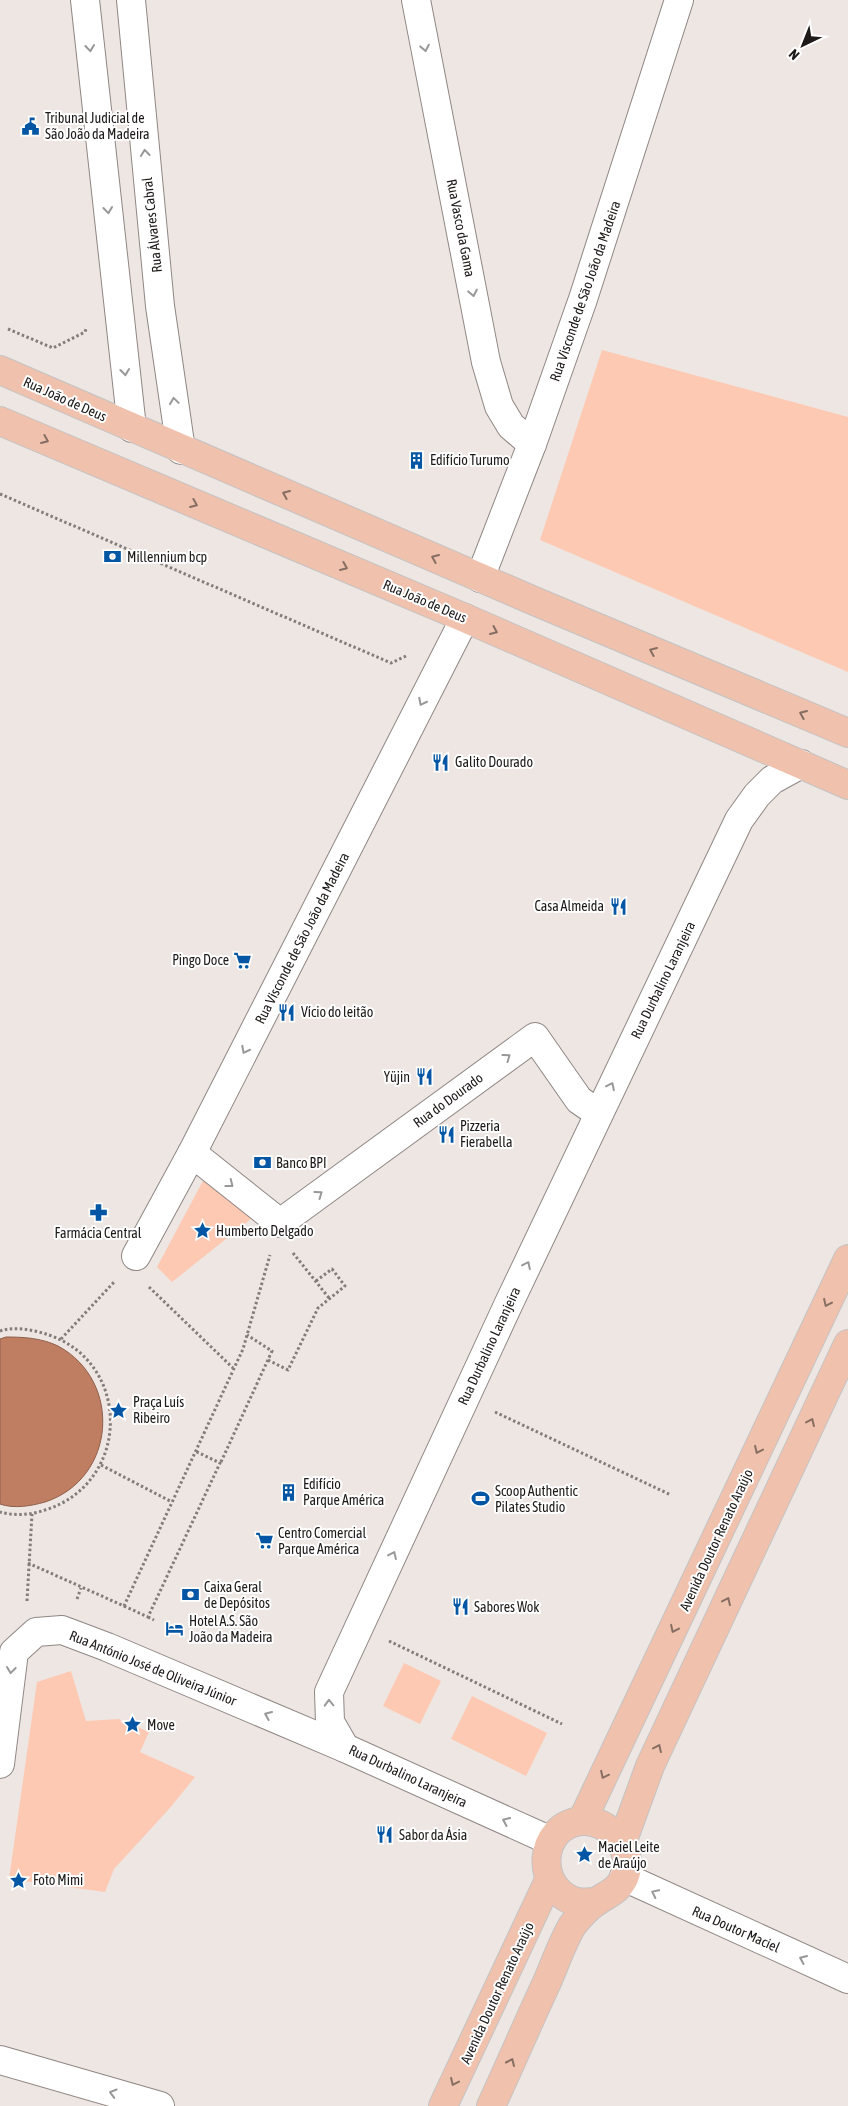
<svg xmlns="http://www.w3.org/2000/svg" width="848" height="2106" viewBox="0 0 848 2106" font-family="'Asap Condensed',sans-serif">
  <style>
    .green { fill: #fdc9b3 }
    .water { fill: #bf7e62; stroke: #8e604c }
    .lines { fill: none; stroke-linecap: round; stroke-linejoin: round }
    .minor-casing { stroke: #8f8784; stroke-width: 30 }
    .major-casing { stroke: #c4c3c3; stroke-width: 30 }
    .path { stroke: #827d7a; stroke-width: 3; stroke-dasharray: 2.5 2.5; stroke-linecap: butt }
    .minor { stroke: #fff; stroke-width: 28 }
    .major { stroke: #f0c1ad; stroke-width: 28 }
    .oneway { stroke: #999898 }
    .oneway2 { stroke: #866e63 }
    .labels { text-anchor: middle; stroke-width: 4; stroke-linejoin: round; paint-order: stroke }
    .poi-label { font-size: 14px; fill: #1d1a19; stroke: #fff; text-anchor: start }
    .street-label { font-size: 14px; fill: #1d1a19; stroke: #fff }
  </style>
  <rect width="100%" height="100%" fill="#eee6e2"/>
  <g class="green">
    <path d="M602,350L848,417V672L540,540Z"/>
    <path d="M204,1179L251,1219L172,1282L157,1267Z"/>
    <path d="M404,1663L441,1681L420,1724L383,1706Z"/>
    <path d="M71,1671L86,1721L119,1719L149,1732L140,1752L195,1777L169,1809L114,1869L105,1892L9,1879L37,1682Z"/>
    <path d="M472,1696L547,1733L526,1776L451,1739Z"/>
  </g>
  <path class="water" d="M6,1337C24,1337 41,1338 58,1346C123,1381 116,1479 45,1502C31,1506 14,1509 0,1504V1339Z"/>
  <g class="lines">
    <defs>
      <g id="minor">
        <path d="M85,0L132,428"/>
        <path d="M131,0L160,306L181,450"/>
        <path d="M416,0L486,362L499,406L511,426L532,444"/>
        <path d="M480,578L532,444L583,299L679,0"/>
        <path d="M192,1153L280,1223L535,1037L579,1100L598,1113"/>
        <path d="M136,1256L192,1153L465,618"/>
        <path d="M345,1748L330,1722L329,1692L509,1303L739,820L757,795L772,780L801,764"/>
        <path d="M0,1764L14,1652L36,1632L62,1630L107,1647L345,1748L551,1841"/>
        <path d="M624,1877L848,1979"/>
        <path d="M0,2060L160,2106"/>
      </g>
      <g id="major">
        <path d="M0,370L532,600L848,733"/>
        <path d="M0,421L465,618L848,785"/>
        <path d="M582,1821L848,1259"/>
        <path d="M622,1843L650,1766L848,1344"/>
        <path d="M443,2106L549,1880"/>
        <path d="M491,2106C510,2065 528,2023 547,1982C555,1964 562,1943 572,1926C577,1919 588,1907 596,1902C607,1894 617,1892 624,1878C636,1851 610,1819 582,1821C537,1825 534,1890 577,1902C582,1903 590,1902 595,1902"/>
      </g>
    </defs>
    <use href="#minor" class="minor-casing"/>
    <use href="#major" class="major-casing"/>
    <g class="path">
      <path d="M8,329L53,348L85,332L86,329"/>
      <path d="M0,494L391,663L406,656"/>
      <path d="M293,1253L329,1298"/>
      <path d="M149,1287L233,1368"/>
      <path d="M0,1331C15,1326 34,1330 49,1335C133,1364 130,1484 45,1510C31,1515 14,1516 0,1512"/>
      <path d="M61,1339L115,1281"/>
      <path d="M268,1360L288,1370L318,1308L345,1286L332,1269L316,1281"/>
      <path d="M495,1412L671,1495"/>
      <path d="M221,1462L272,1351L247,1335"/>
      <path d="M101,1465L172,1502"/>
      <path d="M28,1563L124,1606L243,1349L270,1255"/>
      <path d="M77,1599L81,1588"/>
      <path d="M27,1601L32,1514"/>
      <path d="M124,1606L148,1617L220,1463L195,1451"/>
      <path d="M148,1617L154,1620"/>
      <path d="M389,1641L562,1724"/>
    </g>
    <use href="#minor" class="minor"/>
    <use href="#major" class="major"/>
  </g>
  <defs><path id="oneway-chevron" d="M-2-3.5L2.5 0L-2 3.5" fill="none" stroke-width="1.6" stroke-linecap="round" stroke-linejoin="round" transform="scale(1.25)"/></defs>
  <g class="oneway">
    <use href="#oneway-chevron" transform="translate(90 48) rotate(84)"/>
    <use href="#oneway-chevron" transform="translate(425 48) rotate(79)"/>
    <use href="#oneway-chevron" transform="translate(145 153) rotate(-96)"/>
    <use href="#oneway-chevron" transform="translate(108 210) rotate(84)"/>
    <use href="#oneway-chevron" transform="translate(473 293) rotate(79)"/>
    <use href="#oneway-chevron" transform="translate(125 372) rotate(84)"/>
    <use href="#oneway-chevron" transform="translate(174 401) rotate(-98)"/>
    <use href="#oneway-chevron" transform="translate(422 702) rotate(117)"/>
    <use href="#oneway-chevron" transform="translate(245 1050) rotate(117)"/>
    <use href="#oneway-chevron" transform="translate(507 1057) rotate(-36)"/>
    <use href="#oneway-chevron" transform="translate(611 1086) rotate(-64)"/>
    <use href="#oneway-chevron" transform="translate(230 1184) rotate(38)"/>
    <use href="#oneway-chevron" transform="translate(319 1194) rotate(-36)"/>
    <use href="#oneway-chevron" transform="translate(527 1265) rotate(-64)"/>
    <use href="#oneway-chevron" transform="translate(393 1555) rotate(-65)"/>
    <use href="#oneway-chevron" transform="translate(11 1670) rotate(97)"/>
    <use href="#oneway-chevron" transform="translate(329 1703) rotate(-92)"/>
    <use href="#oneway-chevron" transform="translate(268 1715) rotate(-157)"/>
    <use href="#oneway-chevron" transform="translate(506 1821) rotate(-156)"/>
    <use href="#oneway-chevron" transform="translate(655 1893) rotate(-154)"/>
    <use href="#oneway-chevron" transform="translate(803 1959) rotate(-156)"/>
    <use href="#oneway-chevron" transform="translate(113 2093) rotate(-164)"/>
  </g>
  <g class="oneway2">
    <use href="#oneway-chevron" transform="translate(45 440) rotate(23)"/>
    <use href="#oneway-chevron" transform="translate(286 494) rotate(-157)"/>
    <use href="#oneway-chevron" transform="translate(194 504) rotate(23)"/>
    <use href="#oneway-chevron" transform="translate(435 558) rotate(-157)"/>
    <use href="#oneway-chevron" transform="translate(344 567) rotate(23)"/>
    <use href="#oneway-chevron" transform="translate(494 631) rotate(24)"/>
    <use href="#oneway-chevron" transform="translate(653 651) rotate(-157)"/>
    <use href="#oneway-chevron" transform="translate(803 714) rotate(-157)"/>
    <use href="#oneway-chevron" transform="translate(827 1303) rotate(115)"/>
    <use href="#oneway-chevron" transform="translate(811 1422) rotate(-65)"/>
    <use href="#oneway-chevron" transform="translate(758 1450) rotate(115)"/>
    <use href="#oneway-chevron" transform="translate(727 1601) rotate(-65)"/>
    <use href="#oneway-chevron" transform="translate(674 1629) rotate(115)"/>
    <use href="#oneway-chevron" transform="translate(658 1748) rotate(-65)"/>
    <use href="#oneway-chevron" transform="translate(604 1775) rotate(116)"/>
    <use href="#oneway-chevron" transform="translate(511 2062) rotate(-66)"/>
    <use href="#oneway-chevron" transform="translate(454 2082) rotate(115)"/>
  </g>
  <defs>
    <symbol id="civic-bare" viewBox="-9 -9 18 18"><path d="M-.6-6.5H3V-4.5H.6V-3L4-1V1h2V6H-6V1h2V-1L-.6-3ZM-1.2 2.5V6h2.4V2.5Z" fill="#0356a4" stroke="#fff" stroke-width="2.5" paint-order="stroke"/></symbol>
    <symbol id="building-bare" viewBox="-9 -9 18 18"><path d="M-4-6H4V6H1V3H-1V6H-4ZM-2.5-4.3h1.7v1.8h-1.7ZM.8-4.3h1.7v1.8H.8ZM-2.5-1h1.7V.8h-1.7ZM.8-1h1.7V.8H.8Z" fill="#0356a4" stroke="#fff" stroke-width="2.5" paint-order="stroke"/></symbol>
    <symbol id="bank-bare" viewBox="-9 -9 18 18"><path d="M-6-4H6V4H-6ZM0-2.3a2.3 2.3 0 1 0 0 4.6a2.3 2.3 0 1 0 0-4.6Z" fill="#0356a4" stroke="#fff" stroke-width="2.5" paint-order="stroke"/></symbol>
    <symbol id="restaurant-bare" viewBox="-9 -9 18 18"><path d="M-5-6h1v4h1v-4h1v4h1v-4h1v5L-1.5 .5V6h-2V.5L-5-1ZM5-6V6H3V1.5H1.5Q1.5-4 5-6Z" fill="#0356a4" stroke="#fff" stroke-width="2.5" paint-order="stroke"/></symbol>
    <symbol id="supermarket-bare" viewBox="-9 -9 18 18"><path d="M-6-5.5h2.5l.6 2H6L4.5 2H-2.5L-4.4-4H-6ZM-1.5 3.2a1.3 1.3 0 1 0 .1 0ZM3 3.2a1.3 1.3 0 1 0 .1 0Z" fill="#0356a4" stroke="#fff" stroke-width="2.5" paint-order="stroke"/></symbol>
    <symbol id="pharmacy-bare" viewBox="-9 -9 18 18"><path d="M-2-6h4v4h4v4h-4v4h-4v-4h-4v-4h4Z" fill="#0356a4" stroke="#fff" stroke-width="2.5" paint-order="stroke"/></symbol>
    <symbol id="sight-bare" viewBox="-9 -9 18 18"><path d="M0-6L1.8-2.2L6-1.7L2.9 1.2L3.7 5.4L0 3.3L-3.7 5.4L-2.9 1.2L-6-1.7L-1.8-2.2Z" fill="#0356a4" stroke="#fff" stroke-width="2.5" paint-order="stroke"/></symbol>
    <symbol id="stadium-bare" viewBox="-9 -9 18 18"><path d="M0-5a6.5 5 0 1 0 0 10a6.5 5 0 1 0 0-10ZM-3.5-1.8h7v3.6h-7Z" fill="#0356a4" stroke="#fff" stroke-width="2.5" paint-order="stroke"/></symbol>
    <symbol id="hotel-bare" viewBox="-9 -9 18 18"><path d="M-6-4.5h1.5V1H6V5H4.5V3h-9V5H-6ZM-4 0a1.8 1.8 0 1 1 3.6 0ZM.5 0V-2.5h3Q6-2.5 6 0Z" fill="#0356a4" stroke="#fff" stroke-width="2.5" paint-order="stroke"/></symbol>
  </defs>
  <g fill-rule="evenodd">
    <use href="#civic-bare" x="18" y="114" width="25" height="25"/>
    <use href="#building-bare" x="404" y="448" width="25" height="25"/>
    <use href="#bank-bare" x="100" y="544" width="25" height="25"/>
    <use href="#restaurant-bare" x="428" y="750" width="25" height="25"/>
    <use href="#restaurant-bare" x="606" y="894" width="25" height="25"/>
    <use href="#supermarket-bare" x="230" y="948" width="25" height="25"/>
    <use href="#restaurant-bare" x="274" y="1000" width="25" height="25"/>
    <use href="#restaurant-bare" x="412" y="1064" width="25" height="25"/>
    <use href="#restaurant-bare" x="434" y="1122" width="25" height="25"/>
    <use href="#bank-bare" x="250" y="1150" width="25" height="25"/>
    <use href="#pharmacy-bare" x="86" y="1200" width="25" height="25"/>
    <use href="#sight-bare" x="190" y="1218" width="25" height="25"/>
    <use href="#sight-bare" x="106" y="1398" width="25" height="25"/>
    <use href="#building-bare" x="276" y="1480" width="25" height="25"/>
    <use href="#stadium-bare" x="468" y="1486" width="25" height="25"/>
    <use href="#supermarket-bare" x="252" y="1528" width="25" height="25"/>
    <use href="#bank-bare" x="178" y="1582" width="25" height="25"/>
    <use href="#restaurant-bare" x="448" y="1594" width="25" height="25"/>
    <use href="#hotel-bare" x="162" y="1616" width="25" height="25"/>
    <use href="#sight-bare" x="120" y="1712" width="25" height="25"/>
    <use href="#restaurant-bare" x="372" y="1822" width="25" height="25"/>
    <use href="#sight-bare" x="572" y="1842" width="25" height="25"/>
    <use href="#sight-bare" x="6" y="1868" width="25" height="25"/>
  </g>
  <g class="labels">
    <g class="poi-label">
      <text x="45" y="123">Tribunal Judicial de<tspan x="45" dy="16">São João da Madeira</tspan></text>
      <text x="430" y="465">Edifício Turumo</text>
      <text x="127" y="562">Millennium bcp</text>
      <text x="455" y="767">Galito Dourado</text>
      <text x="604" y="911" text-anchor="end">Casa Almeida</text>
      <text x="229" y="965" text-anchor="end">Pingo Doce</text>
      <text x="301" y="1017">Vício do leitão</text>
      <text x="410" y="1082" text-anchor="end">Yüjin</text>
      <text x="460" y="1131">Pizzeria<tspan x="460" dy="16">Fierabella</tspan></text>
      <text x="276" y="1168">Banco BPI</text>
      <text x="216" y="1236">Humberto Delgado</text>
      <text x="98" y="1238" text-anchor="middle">Farmácia Central</text>
      <text x="133" y="1407">Praça Luís<tspan x="133" dy="16">Ribeiro</tspan></text>
      <text x="303" y="1489">Edifício<tspan x="303" dy="16">Parque América</tspan></text>
      <text x="495" y="1496">Scoop Authentic<tspan x="495" dy="16">Pilates Studio</tspan></text>
      <text x="278" y="1538">Centro Comercial<tspan x="278" dy="16">Parque América</tspan></text>
      <text x="204" y="1592">Caixa Geral<tspan x="204" dy="16">de Depósitos</tspan></text>
      <text x="474" y="1612">Sabores Wok</text>
      <text x="189" y="1626">Hotel A.S. São<tspan x="189" dy="16">João da Madeira</tspan></text>
      <text x="147" y="1730">Move</text>
      <text x="399" y="1840">Sabor da Ásia</text>
      <text x="598" y="1852">Maciel Leite<tspan x="598" dy="16">de Araújo</tspan></text>
      <text x="33" y="1885">Foto Mimi</text>
    </g>
    <g class="street-label">
      <text transform="translate(152 225) rotate(-96)" y="5">Rua Álvares Cabral</text>
      <text transform="translate(461 228) rotate(79)" y="5">Rua Vasco da Gama</text>
      <text transform="translate(585 291) rotate(-71)" y="5">Rua Visconde de São João da Madeira</text>
      <text transform="translate(65 399) rotate(24)" y="5">Rua João de Deus</text>
      <text transform="translate(425 601) rotate(23)" y="5">Rua João de Deus</text>
      <text transform="translate(302 938) rotate(-63)" y="5">Rua Visconde de São João da Madeira</text>
      <text transform="translate(663 980) rotate(-64)" y="5">Rua Durbalino Laranjeira</text>
      <text transform="translate(448 1100) rotate(-36)" y="5">Rua do Dourado</text>
      <text transform="translate(489 1346) rotate(-65)" y="5">Rua Durbalino Laranjeira</text>
      <text transform="translate(716 1540) rotate(-65)" y="5">Avenida Doutor Renato Araújo</text>
      <text transform="translate(153 1668) rotate(22)" y="5">Rua António José de Oliveira Júnior</text>
      <text transform="translate(408 1776) rotate(25)" y="5">Rua Durbalino Laranjeira</text>
      <text transform="translate(736 1929) rotate(24)" y="5">Rua Doutor Maciel</text>
      <text transform="translate(497 1993) rotate(-65)" y="5">Avenida Doutor Renato Araújo</text>
    </g>
  </g>
  <g transform="translate(803 45) rotate(223)" stroke="#ffffff" stroke-width="4" paint-order="stroke">
  <path d="M0-4L9 19L0 12L-9 19Z" fill="#1d1a19"/>
  <text y="-8" font-size="14" font-weight="bold" text-anchor="middle" fill="#1d1a19">N</text>
  </g>
</svg>
